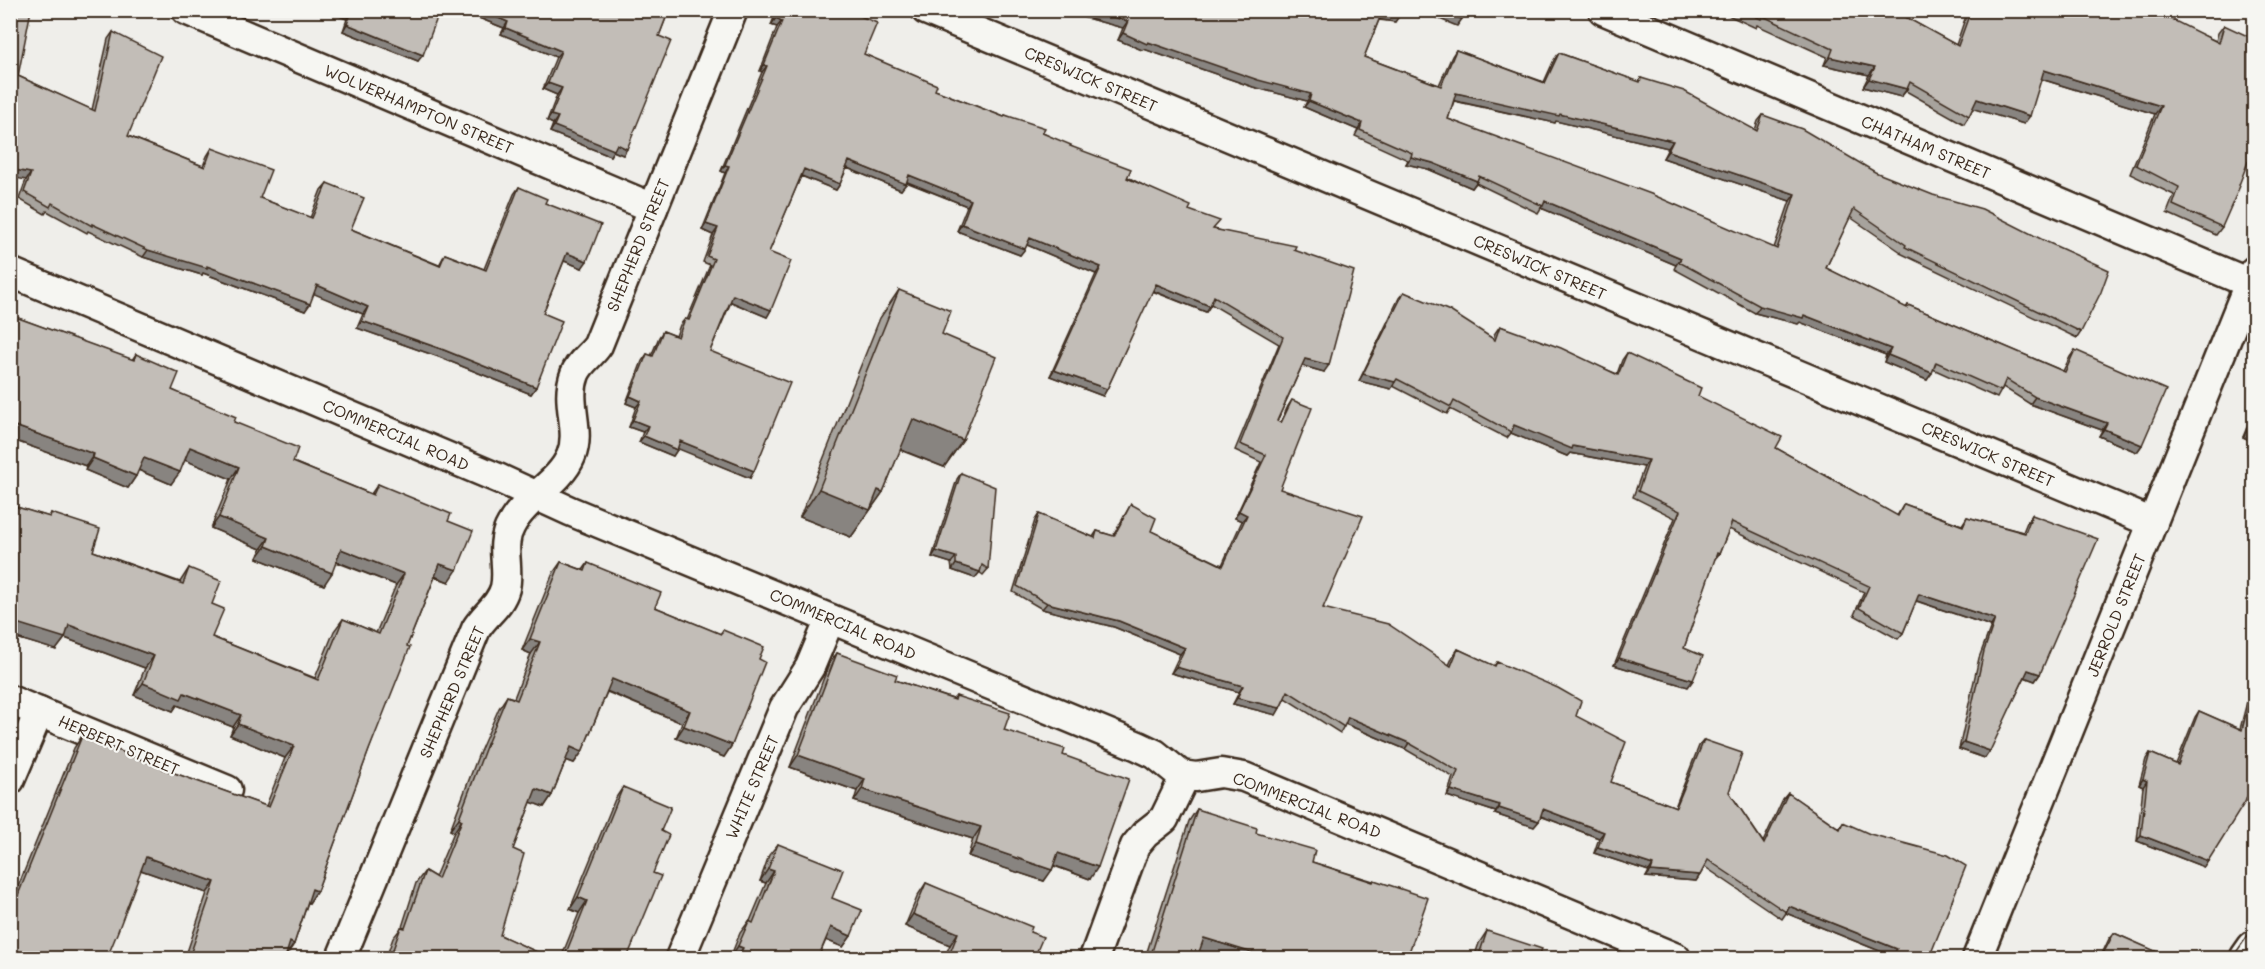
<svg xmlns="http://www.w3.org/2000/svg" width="2265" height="969" viewBox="0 0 2265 969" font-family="Mali,sans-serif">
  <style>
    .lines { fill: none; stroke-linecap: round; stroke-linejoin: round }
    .minor-casing { stroke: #3b2a1e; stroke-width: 33 }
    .trunk-casing { stroke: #3b2a1e; stroke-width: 38 }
    .minor { stroke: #f6f6f2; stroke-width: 28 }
    .trunk { stroke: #f6f6f2; stroke-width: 33 }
    .tram { stroke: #3b2a1e; stroke-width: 1.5 }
    .wall { fill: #a7a39d; stroke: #3b2a1e; stroke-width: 1.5; fill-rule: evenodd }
    .shaded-wall { fill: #888480; stroke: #3b2a1e; stroke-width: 1.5 }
    .building { fill: #c2bdb7; stroke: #3b2a1e; stroke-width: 1.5; fill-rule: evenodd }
    .labels { text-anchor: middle; stroke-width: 4.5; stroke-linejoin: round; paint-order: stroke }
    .street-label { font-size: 16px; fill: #3b2a1e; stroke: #f6f6f2 }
  </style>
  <rect width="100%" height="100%" fill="#efeeea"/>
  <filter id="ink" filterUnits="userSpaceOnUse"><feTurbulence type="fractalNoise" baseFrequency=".0167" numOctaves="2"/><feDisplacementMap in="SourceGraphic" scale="12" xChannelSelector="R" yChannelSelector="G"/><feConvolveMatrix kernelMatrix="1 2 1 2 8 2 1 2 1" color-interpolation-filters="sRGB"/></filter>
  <g filter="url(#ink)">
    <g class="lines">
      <defs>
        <g id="minor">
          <path d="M186,10L653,208"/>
          <path d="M926,10L2153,523"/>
          <path d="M1603,10L2249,283"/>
          <path d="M10,272L500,479L570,511L1138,746L1155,754L1181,775L1196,777L1221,773L1244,777L1676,958"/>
          <path d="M10,700L227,790"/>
          <path d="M10,780L39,712"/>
          <path d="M341,958L476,629C485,614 500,606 505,588C510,567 499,545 511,525C525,498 560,483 571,456C582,430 564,402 575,374C580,361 591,356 598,345L733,10"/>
          <path d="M680,958L784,708L810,667L830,619"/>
          <path d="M1094,958L1135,846L1145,834L1164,819L1185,776"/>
          <path d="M1977,958L2254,271"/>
        </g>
        <path id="trunk" d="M2247,958L2254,948"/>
      </defs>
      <use href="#minor" class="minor-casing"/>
      <use href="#trunk" class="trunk-casing"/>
      <use href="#minor" class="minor"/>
      <use href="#trunk" class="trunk"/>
      <path class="tram" d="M2232,958L2254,927"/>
    </g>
    <g class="wall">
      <path d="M339,10H440L418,61L343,31L347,19L337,15Z"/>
      <path d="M459,10H669L659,36L623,155L613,151L610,156L550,132L553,124L547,121L557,95L543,89L556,57L501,34L504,28Z"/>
      <path d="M777,10H846L864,54L935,90L1004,117L1005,115L1070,146L1189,210L1214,229L1294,250L1324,372L1302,366L1277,421L1280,423L1288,406L1292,400L1280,489L1323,608L1449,665L1453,656L1458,649L1494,666L1497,662L1576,716L1611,782L1675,807L1699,746L1704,740L1729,792L1763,842L1783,799L1788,793L1839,828L1843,822L1929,958H1891L1892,956L1786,913L1782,919L1705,867L1696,881L1646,877L1649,871L1594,853L1599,838L1540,816L1539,821L1534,827L1495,814L1496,812L1447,796L1453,777L1405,749L1345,724L1340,733L1285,698L1280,708L1276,715L1233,704L1239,692L1171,673L1180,654L1114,627L1042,609L1013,592L1035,520L1039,514L1093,537L1097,531L1113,536L1131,504L1151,531L1222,565L1242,521L1235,518L1261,462L1235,450L1279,344L1211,304L1206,312L1152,291L1107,389L1103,396L1050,376L1096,274L1027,245L1020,255L957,231L967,206L906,182L901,190L847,168L840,184L836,190L801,176L769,252L771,310L767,317L731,302L710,351L750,478L678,448L673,456L639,442L643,432L629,427L636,407L626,403L642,361L647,354L651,356L659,337L663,331L676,336L680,325L685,319L687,320L710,265L703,262L713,235L702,230L725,173L721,171L762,72L760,71L777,27L771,25Z"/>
      <path d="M1057,10L1299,18L1301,10H1335L1341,13L1342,10H1402L1395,22L1379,20L1364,57L1439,85L1452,56L1456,50L1544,82L1554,60L1559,53L1639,82L1641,78L1755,130L1758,121L1763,115L2081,332L2077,338L1900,253L1901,252L1850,217L1826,268L1906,308L1908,305L2063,371L2070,357L2075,350L2142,445L2137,452L2099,436L2102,430L2030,404L2003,387L1997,398L1933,369L1927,380L1884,362L1886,355L1800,322L1798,324L1755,313L1674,269L1676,265L1541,208L1538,213L1476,183L1472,188L1428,169L1406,164L1408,160L1355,136L1358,130L1304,107L1307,101L1253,87L1144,49L1142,50L1118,40L1123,28ZM1454,101L1555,123L1556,121L1668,148L1663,158L1790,201L1774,248L1448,119Z"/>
      <path d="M1720,10H1897L1896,12L1956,45L1968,10H2146L2216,41L2218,33L2224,25L2222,227L2216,235L2167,213L2174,195L2130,174L2155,114L2041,79L2024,124L1973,108L1969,116L1964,124L1906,91L1901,97L1863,87L1869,75L1824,65L1827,57L1757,25L1756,28L1719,11Z"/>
      <path d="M113,32L128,136L203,166L207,156L212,148L260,198L310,218L321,190L327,183L351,229L439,265L445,254L484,269L514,194L519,187L545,203L582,268L564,261L543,313L536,387L531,394L439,357L357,328L363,314L314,293L305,311L203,273L202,275L143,257L88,231L87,233L47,211L45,214L19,199L26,180L18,76L92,110L108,39Z"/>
      <path d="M899,290L942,334L963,440L944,467L900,450L883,492L851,537L800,517L880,318Z"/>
      <path d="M1404,292L1493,339L1495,333L1500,326L1617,374L1622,360L1627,353L1698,396L1776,448L1897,516L1904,504L1962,525L1967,517L2023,532L2027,522L2032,515L2040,674L2035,681L2025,677L1985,758L1959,749L1979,658L1991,626L1916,601L1903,633L1898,639L1854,615L1864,592L1729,529L1719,554L1714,560L1684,648L1693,680L1688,687L1614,665L1675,518L1633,497L1644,467L1570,453L1567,456L1511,433L1507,438L1450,409L1447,414L1393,386L1391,389L1359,381L1399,298Z"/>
      <path d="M10,315L132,360L136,354L172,390L234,422L293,462L371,494L378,484L448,521L449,582L435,577L407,646L317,891L309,903L308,902L294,944L286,955L285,958H185L207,893L141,870L10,958V896L13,893L15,894L74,748L82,736L163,769L266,806L285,758L230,735L233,727L177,705L173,711L134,695L145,668L65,638L56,650L10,636V505L49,517L51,513L93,551L180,582L189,568L212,604V637L315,678L334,631L343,619L376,633L396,585L336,562L324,585L257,558L261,549L211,528L231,479L185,460L171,484L138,470L136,476L128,488L85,470L86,466L10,439Z"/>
      <path d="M2254,409V442L2243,437Z"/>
      <path d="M961,473L988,569L983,575L979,572L975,578L952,570L951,563L932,557L957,479Z"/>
      <path d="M561,562L583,570L588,563L655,607L720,634L723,630L759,659L732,745L724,757L676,738L682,723L607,692L582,752L574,763L566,760L552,795L544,807L531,802L513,849L500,935L550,958H386L393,938L402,927L416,883L425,871L435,877L454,832L450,830L478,756L499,708L507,696L514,698L531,654L522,650L553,573Z"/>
      <path d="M837,653L895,680L953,699L956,696L1004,730L1063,755L1090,879L1054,866L1044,881L968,856L973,839L854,801L857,791L790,767L829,664Z"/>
      <path d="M2254,684L2208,861L2204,867L2137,841L2143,787L2139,785L2146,759L2150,753L2176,764L2195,717L2199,711L2240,729L2250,690Z"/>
      <path d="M623,787L661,831L653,873L627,958H561L579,913L570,909L615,799Z"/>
      <path d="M1197,809L1256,833L1312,862L1373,881L1374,880L1407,958L1200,951L1197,958H1145L1189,821Z"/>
      <path d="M778,844L832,898L851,936L843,947L826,940L818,958H730L740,933L749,921H750L766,883L760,881L769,855Z"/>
      <path d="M926,883L1030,932L1034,958H944L950,945L905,926L918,895Z"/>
      <path d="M1487,931L1539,956L1547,958H1474L1479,943Z"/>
      <path d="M2114,933L2170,958H2100L2109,939Z"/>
    </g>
    <g class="shaded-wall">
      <path d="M341,10H347L352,12L347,19L337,15Z"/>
      <path d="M459,10H480L508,22L504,28Z"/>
      <path d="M1057,10H1087L1128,21L1123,28Z"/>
      <path d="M1417,10H1440L1462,19L1457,26Z"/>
      <path d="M1382,12L1400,15L1395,22L1377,19Z"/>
      <path d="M776,18L782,21L777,27L771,25Z"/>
      <path d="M347,24L423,55L418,61L343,31Z"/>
      <path d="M506,28L561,51L556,57L501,34Z"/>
      <path d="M1123,33L1148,42L1311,94L1307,101L1253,87L1144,49L1142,50L1118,40Z"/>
      <path d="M1830,57L1875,67L1869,75L1824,65Z"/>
      <path d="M764,65L767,66L762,72L760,71Z"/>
      <path d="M2044,70L2161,106L2155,114L2038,78Z"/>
      <path d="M1869,79L1907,89L1901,97L1863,87Z"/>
      <path d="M548,83L562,88L557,95L543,89Z"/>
      <path d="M1456,93L1560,114L1673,141L1668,148L1556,121L1555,123L1451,100Z"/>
      <path d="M1977,99L2030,116L2024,124L1971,108Z"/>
      <path d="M1309,101L1362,123L1358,130L1304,107Z"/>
      <path d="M551,115L558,117L553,124L547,121Z"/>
      <path d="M554,126L617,144L627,149L623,155L613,151L610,156L550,132Z"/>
      <path d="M1668,151L1795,194L1790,201L1663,158Z"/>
      <path d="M1411,157L1433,163L1477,181L1472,188L1428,169L1406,164Z"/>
      <path d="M849,161L906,184L901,190L845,167Z"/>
      <path d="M725,165L729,166L725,173L721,171Z"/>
      <path d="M10,169L31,173L26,180L10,177Z"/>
      <path d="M804,169L840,184L836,190L799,175Z"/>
      <path d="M909,175L971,200L967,206L905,181Z"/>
      <path d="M1545,201L1681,258L1676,265L1541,208Z"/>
      <path d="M706,224L718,228L713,235L702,230Z"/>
      <path d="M962,224L1025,249L1020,255L957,231Z"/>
      <path d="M1030,238L1101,267L1096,274L1025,244Z"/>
      <path d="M148,250L207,266L310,304L305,311L203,273L202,275L143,257Z"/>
      <path d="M567,253L587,261L582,268L562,260Z"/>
      <path d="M1156,284L1210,306L1206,312L1151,290Z"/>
      <path d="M317,285L368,307L363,314L312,293Z"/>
      <path d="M733,295L771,310L767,317L729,301Z"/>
      <path d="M1760,306L1804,315L1891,349L1886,355L1800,322L1798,324L1755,313Z"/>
      <path d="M362,321L444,350L536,387L531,394L439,357L357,328Z"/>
      <path d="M1888,355L1932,373L1927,380L1884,362Z"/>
      <path d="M1305,359L1329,365L1324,372L1300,365Z"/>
      <path d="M1054,370L1107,389L1103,396L1050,376Z"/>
      <path d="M1363,374L1395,382L1391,389L1359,381Z"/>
      <path d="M630,396L641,401L636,407L626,403Z"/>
      <path d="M2035,397L2107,423L2102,430L2030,404Z"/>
      <path d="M913,419L963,440L944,467L894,447Z"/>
      <path d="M633,420L648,426L643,432L629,427Z"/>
      <path d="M1514,425L1573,446L1649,460L1644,467L1570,453L1567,456L1511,433Z"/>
      <path d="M15,426L94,454L86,466L10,439V431Z"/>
      <path d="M2104,429L2142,445L2137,452L2099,436Z"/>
      <path d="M2247,431L2254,435V442L2243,437Z"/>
      <path d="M644,436L677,450L673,456L639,442Z"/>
      <path d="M680,441L754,471L750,478L676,448Z"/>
      <path d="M190,447L239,467L231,479L182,459Z"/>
      <path d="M93,458L136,476L128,488L85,470Z"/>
      <path d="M144,458L180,472L171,484L136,469Z"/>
      <path d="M819,489L878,490L883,492L851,537L800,517Z"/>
      <path d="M1239,511L1247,515L1242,521L1235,518Z"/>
      <path d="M219,517L269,538L261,549L211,528Z"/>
      <path d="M266,546L332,573L324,585L257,558Z"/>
      <path d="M341,549L404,574L396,585L333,560Z"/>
      <path d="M936,551L956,557L951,563L932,557Z"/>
      <path d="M440,564L457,570L449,582L432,575Z"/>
      <path d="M956,564L980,572L975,578L952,570Z"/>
      <path d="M1919,594L1995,619L1991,626L1914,600Z"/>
      <path d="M1047,603L1119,621L1185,648L1180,654L1114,627L1042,609Z"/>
      <path d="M10,621L69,625L154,656L145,668L65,638L56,650L10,636Z"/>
      <path d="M530,639L540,642L531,654L522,650Z"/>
      <path d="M1619,658L1693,680L1688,687L1614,665Z"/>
      <path d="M1176,667L1243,686L1239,692L1171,673Z"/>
      <path d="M2028,670L2040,674L2035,681L2024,677Z"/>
      <path d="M612,679L690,711L682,723L604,690Z"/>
      <path d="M143,683L184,693L241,715L233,727L177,705L173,711L134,695Z"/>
      <path d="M1237,698L1280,708L1276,715L1233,704Z"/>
      <path d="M1348,717L1409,743L1405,749L1343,723Z"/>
      <path d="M238,724L294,746L285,758L230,735Z"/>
      <path d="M684,726L732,745L724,757L676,738Z"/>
      <path d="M1964,742L1990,751L1985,758L1959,749Z"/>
      <path d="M571,747L582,752L574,763L563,759Z"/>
      <path d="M798,755L865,779L857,791L790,767Z"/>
      <path d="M2143,779L2147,781L2143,787L2139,785Z"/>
      <path d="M536,789L552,795L544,807L528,801Z"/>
      <path d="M862,789L981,827L973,839L854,801Z"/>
      <path d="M1451,790L1500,805L1496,812L1447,796Z"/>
      <path d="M1499,808L1539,821L1534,827L1495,814Z"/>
      <path d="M1543,809L1604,832L1599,838L1538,815Z"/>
      <path d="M459,818L462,820L454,832L450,830Z"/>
      <path d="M2141,835L2208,861L2204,867L2137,841Z"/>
      <path d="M976,844L1052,870L1044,881L968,856Z"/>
      <path d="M1598,847L1653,865L1649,871L1594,853Z"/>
      <path d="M1058,853L1098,867L1090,879L1050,864Z"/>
      <path d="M146,857L215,882L207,893L138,869Z"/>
      <path d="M768,869L774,871L766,883L760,881Z"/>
      <path d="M1651,871L1700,875L1696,881L1646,877Z"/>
      <path d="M312,889L317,891L309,903L304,901Z"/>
      <path d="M578,897L587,901L579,913L570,909Z"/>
      <path d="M1789,906L1897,949L1892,956L1786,913Z"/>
      <path d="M913,914L958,933L950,945L905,926Z"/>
      <path d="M831,927L851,936L843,947L823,939Z"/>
      <path d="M1204,938L1269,958H1223L1195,950Z"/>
      <path d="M290,942L294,944L286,956L282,954Z"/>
      <path d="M738,946L743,948L736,958H730Z"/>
    </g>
    <g class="building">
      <path d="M10,10H31L18,76L95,111L113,32L161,56L128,136L205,167L212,148L271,170L260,198L312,218L327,183L364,198L351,229L440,266L445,254L486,270L519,187L547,199L545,203L601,225L587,261L567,253L543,313L562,321L536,387L444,350L362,321L368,307L317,285L310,304L207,266V268L148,250L92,224V226L52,203L50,207L24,192L31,173L10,169Z"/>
      <path d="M347,10H440L423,55L347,24L352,12Z"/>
      <path d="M480,10H669L659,36L671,41L627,149L617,144L614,150L554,126L558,117L551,115L562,88L548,83L561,51L506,28L508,22Z"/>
      <path d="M779,10H846L877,23L864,54L937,85L935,90L1004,117L1005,115L1045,128L1042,133L1071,145L1070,146L1131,169L1127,178L1191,206L1189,210L1220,221L1213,229L1296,246L1294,250L1354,271L1329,365L1305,359L1277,421L1281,423L1292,400L1312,408L1280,489L1363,516L1323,608L1388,624L1451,666L1458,649L1495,666L1497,662L1558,688L1581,701L1576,716L1626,742L1611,782L1676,807L1704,740L1742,753L1729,792L1764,844L1788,793L1840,829L1843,822L1870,834L1948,855L1966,866L1929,958H1893L1897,949L1789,906L1786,912L1708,860L1700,875L1651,871L1653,865L1598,847L1604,832L1543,809L1539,821L1499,808L1500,805L1451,790L1458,771L1409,743L1348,717L1344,727L1288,691L1280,708L1237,698L1243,686L1176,667L1185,648L1119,621L1047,603L1017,586L1039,514L1095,538L1097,531L1114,536L1131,504L1156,518L1151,531L1223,566L1247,515L1239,511L1266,455L1240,444L1283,337L1214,296L1210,306L1156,284L1107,389L1054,370L1101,267L1030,238L1025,249L962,224L971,200L909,175L906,184L849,161L840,184L804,169L769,252L791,261L771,310L733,295L710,351L790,383L754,471L680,441L677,450L644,436L648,426L633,420L641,401L630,396L647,354L653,356L663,331L678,337L685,319L689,320L714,259L707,256L718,228L706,224L729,166L725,165L767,66L764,65L782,21L776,18Z"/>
      <path d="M1087,10H1282L1300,18L1303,10H1335L1342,14L1344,10H1402L1400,15L1382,12L1364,57L1441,86L1456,50L1545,83L1559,53L1640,82L1641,78L1684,91L1757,131L1763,115L1802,129L1875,172L1933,195L1982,209L2047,242L2109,270L2101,292L2081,332L1905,247L1906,245L1854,209L1826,268L1907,308L1908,305L2065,372L2075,350L2166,390L2142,445L2104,429L2107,423L2035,397L2006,379L2001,391L1936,362L1932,373L1888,355L1891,349L1804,315L1803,318L1760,306L1679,262L1681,258L1545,201L1543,206L1479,176L1477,181L1433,163L1411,157L1412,153L1360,130L1362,123L1309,101L1311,94L1258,80L1148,42L1147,44L1123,33L1128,21ZM1456,93L1559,116L1560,114L1673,141L1668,151L1795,194L1777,249L1651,194L1448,119Z"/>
      <path d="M1440,10H1465L1462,19Z"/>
      <path d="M1742,10H1897L1896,12L1958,46L1971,10H2146L2162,17L2163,15L2219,43L2224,25L2254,39V146L2239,185L2240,186L2222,227L2173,205L2179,187L2136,165L2161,106L2044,70L2030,116L1977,99L1969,116L1910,82L1907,89L1869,79L1875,67L1830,57L1833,49L1763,16L1761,19Z"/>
      <path d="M899,290L951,311L942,334L996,357L963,440L913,419L883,492L878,490L870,510L819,489Z"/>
      <path d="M1404,292L1450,311L1495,340L1500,326L1561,348L1618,375L1627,353L1701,388L1698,396L1782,437L1776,448L1898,516L1904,504L1963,526L1967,517L2025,533L2032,515L2098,539L2040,674L2028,670L1990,751L1964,742L1984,651L1995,619L1919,594L1903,633L1859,608L1869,586L1732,522L1719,554L1717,553L1684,648L1703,656L1693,680L1619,658L1680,511L1638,491L1649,460L1573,446L1572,449L1514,425L1511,432L1454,401L1451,407L1397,379L1395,382L1363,374Z"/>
      <path d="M10,315L134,360L136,354L179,373L172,390L236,417L234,422L298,448L293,462L373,495L378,484L451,514L448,521L473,531L457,570L440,564L407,646L410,647L369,750L317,891L312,889L294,944L290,942L285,958H189L215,882L146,857L118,931L107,958H10V898L13,893L18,895L82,736L163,768V769L269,807L294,746L238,724L241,715L184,693L181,699L143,683L154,656L69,625L65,638L10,621V505L50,517L51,513L100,529L93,551L183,584L189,568L221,581L212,604L224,609L212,637L318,680L343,619L379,634L404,574L341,549L332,573L266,546L269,538L219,517L239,467L190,447L180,472L144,458L136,476L93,458L94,454L15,426L13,432L10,431Z"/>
      <path d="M2254,413V435L2247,431Z"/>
      <path d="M961,473L995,487L988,569L982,565L980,572L956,564V557L936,551Z"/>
      <path d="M561,562L585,571L588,563L661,593L655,607L721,634L723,630L764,647L759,659L765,662L732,745L684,726L690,711L612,679L582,752L571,747L552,795L536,789L513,849L524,854L500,935L550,958H390L401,927L405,928L425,871L438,879L462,820L459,818L487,744L507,696L517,700L540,642L530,639Z"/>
      <path d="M837,653L897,675L895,680L955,700L956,696L1010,713L1004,730L1065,749L1063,755L1129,779L1098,867L1058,853L1052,870L976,844L981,827L862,789L865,779L798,755Z"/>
      <path d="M2254,684V779L2245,802L2208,861L2141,835L2147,781L2143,779L2150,753L2178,765L2199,711L2242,730Z"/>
      <path d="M623,787L671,807L661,831L669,835L653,873L661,876L627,958H564L587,901L578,897Z"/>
      <path d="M1197,809L1257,828L1256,833L1315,850L1312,862L1373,882L1374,880L1428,898L1407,958H1269L1204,938L1197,958H1150Z"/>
      <path d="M778,844L843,870L832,898L862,910L851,936L831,927L818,958H739L743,948L738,946L749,921L753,923L774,871L768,869Z"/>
      <path d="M926,883L1032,927L1030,932L1043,937L1034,958H948L958,933L913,914Z"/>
      <path d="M1487,931L1542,949L1539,956L1547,958H1478Z"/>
      <path d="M2114,933L2171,958H2101Z"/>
      <path d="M2017,952L2033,958H2013Z"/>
    </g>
  </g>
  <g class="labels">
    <g class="street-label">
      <text transform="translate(1091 79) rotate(23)" y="6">CRESWICK STREET</text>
      <text transform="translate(419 109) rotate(23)" y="6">WOLVERHAMPTON STREET</text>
      <text transform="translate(1926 147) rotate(23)" y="6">CHATHAM STREET</text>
      <text transform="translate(638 245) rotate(-68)" y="6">SHEPHERD STREET</text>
      <text transform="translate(1540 267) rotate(23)" y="6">CRESWICK STREET</text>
      <text transform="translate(396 435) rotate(23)" y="6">COMMERCIAL ROAD</text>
      <text transform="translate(1988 454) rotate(23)" y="6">CRESWICK STREET</text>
      <text transform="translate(2116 615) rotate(-68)" y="6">JERROLD STREET</text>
      <text transform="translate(843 624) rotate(23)" y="6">COMMERCIAL ROAD</text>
      <text transform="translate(452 692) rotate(-67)" y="6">SHEPHERD STREET</text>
      <text transform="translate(119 745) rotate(23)" y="6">HERBERT STREET</text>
      <text transform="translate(752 787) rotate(-67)" y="6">WHITE STREET</text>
      <text transform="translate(1307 805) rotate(21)" y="6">COMMERCIAL ROAD</text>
    </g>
  </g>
  <rect width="2265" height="969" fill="none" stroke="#f6f6f2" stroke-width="36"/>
  <rect x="18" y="18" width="2229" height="933" fill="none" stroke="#3b2a1e" stroke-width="2" filter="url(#ink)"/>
</svg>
